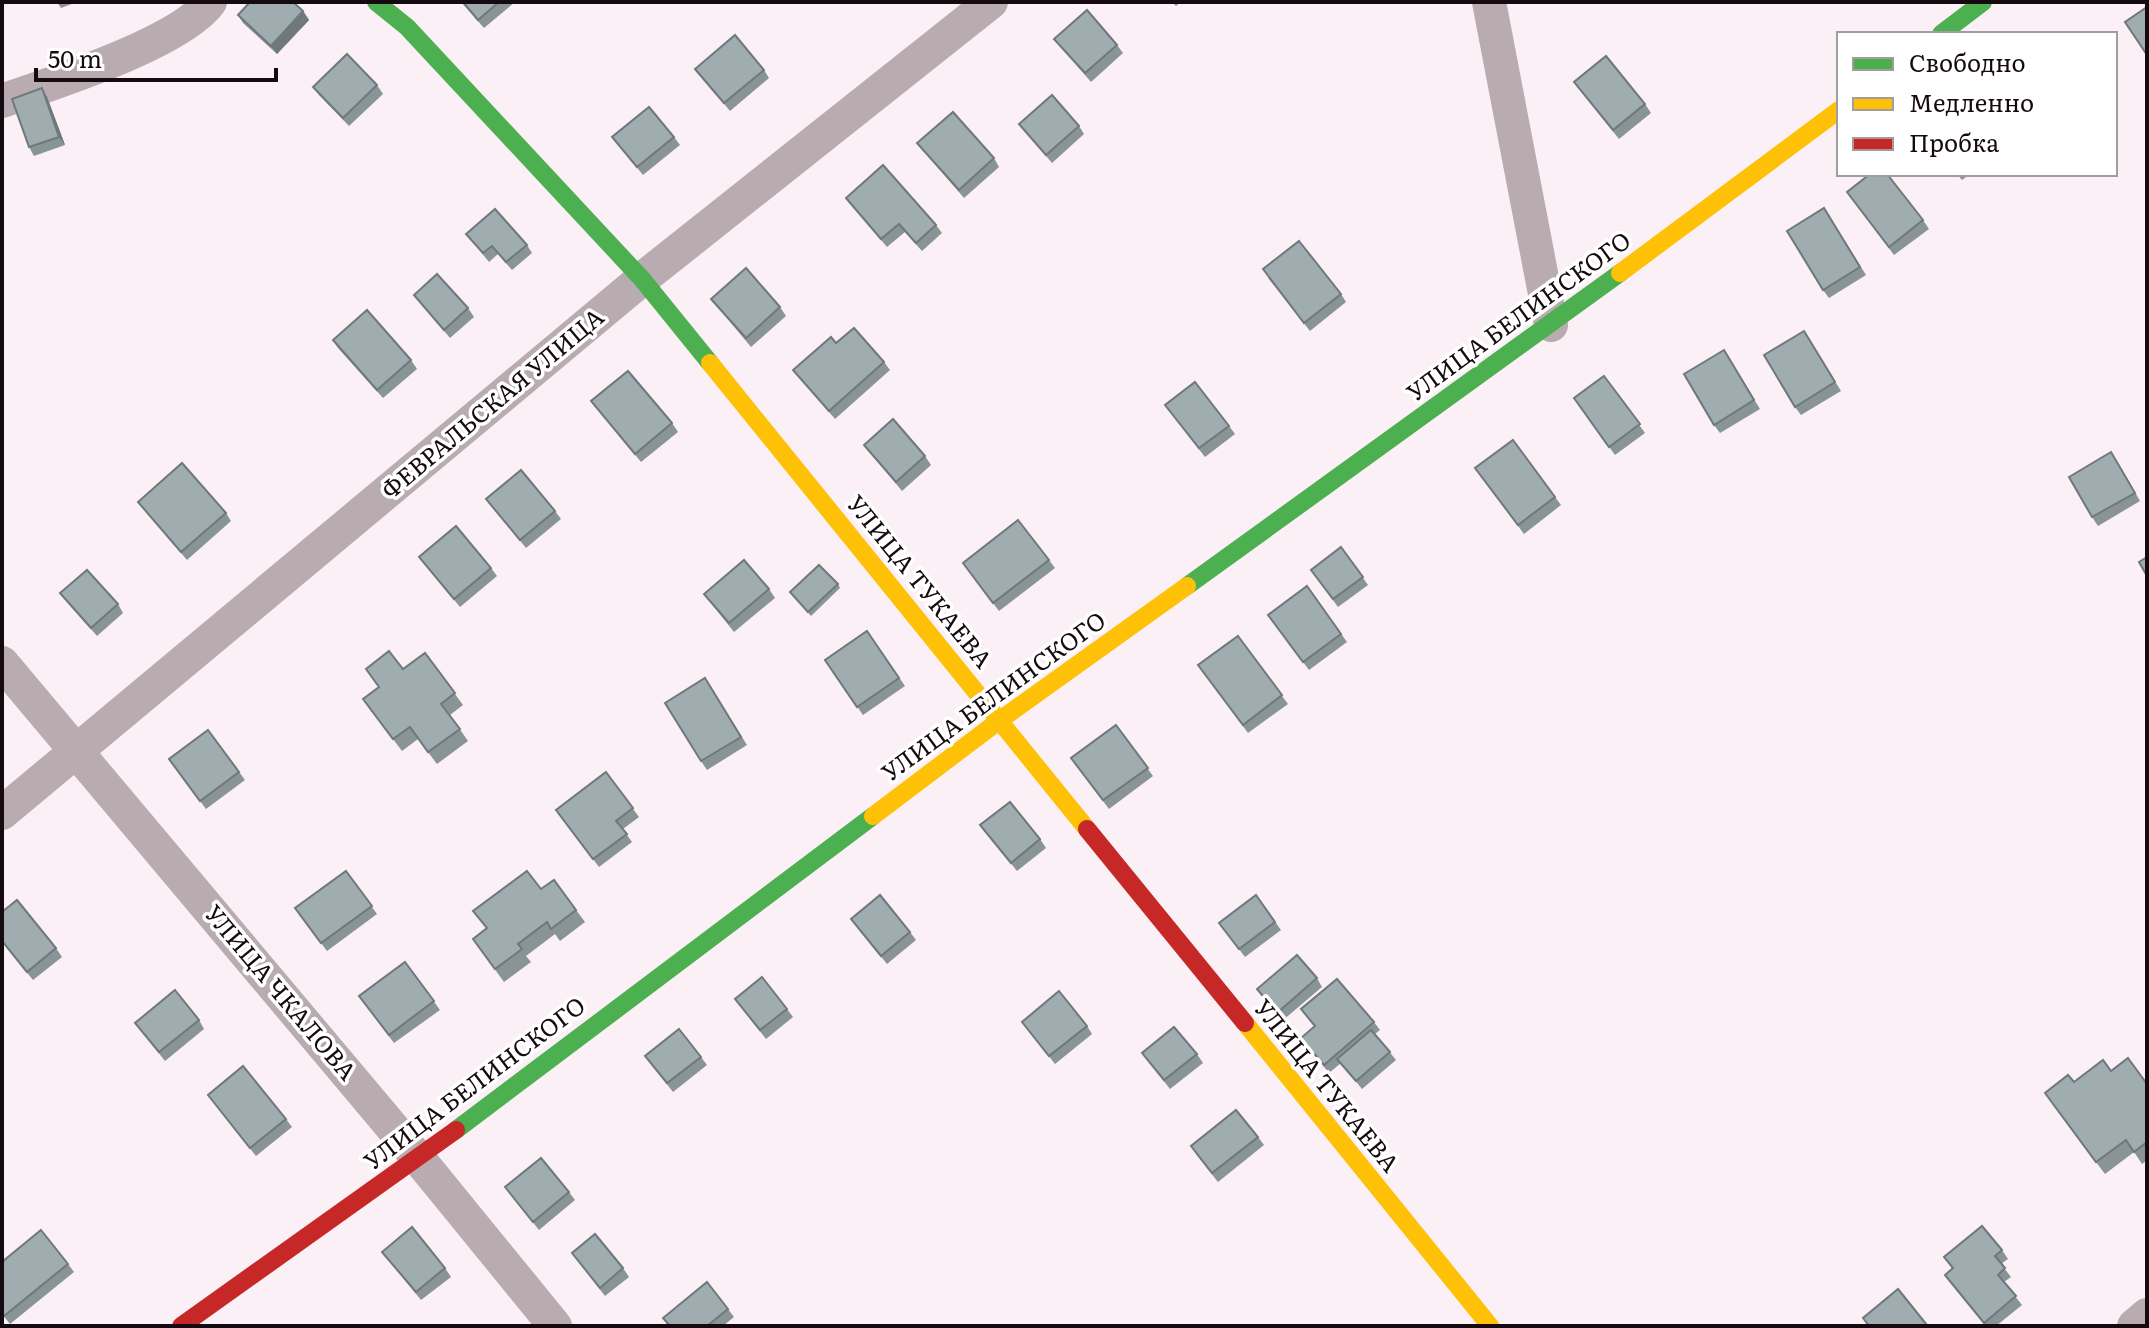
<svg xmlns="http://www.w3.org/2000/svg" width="2149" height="1328" viewBox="0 0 2149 1328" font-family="Literata,serif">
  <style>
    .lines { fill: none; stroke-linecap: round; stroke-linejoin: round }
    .street { stroke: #b8acb1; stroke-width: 34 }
    .fast { stroke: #4caf50; stroke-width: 18 }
    .slow { stroke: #ffc107; stroke-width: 18 }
    .jam { stroke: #c62828; stroke-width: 18 }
    .wall { fill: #899497 }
    .shaded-wall { fill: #6f787b }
    .building { fill: #9facb0; stroke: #6f787b; stroke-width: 2 }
    .labels { text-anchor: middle; stroke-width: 7; stroke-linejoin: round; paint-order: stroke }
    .street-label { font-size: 24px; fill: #140a0f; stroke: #fff }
  </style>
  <rect width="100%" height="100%" fill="#fbf0f5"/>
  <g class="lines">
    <g class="street">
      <path d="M1489,2L1551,325"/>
      <path d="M2,101C53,83 180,43 210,2"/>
      <path d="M2,663L418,1158L555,1326"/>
      <path d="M2,813L642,279L991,2"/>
      <path d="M2134,1326L2147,1315"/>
    </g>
    <g class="fast">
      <path d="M376,2L407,27L642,279L710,363"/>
      <path d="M1941,34L1983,2"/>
      <path d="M1187,586L1620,273"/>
      <path d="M456,1130L873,816"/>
    </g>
    <g class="slow">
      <path d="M1620,273L1839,110"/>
      <path d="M710,363L1087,829"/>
      <path d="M873,816L1000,720L1187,586"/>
      <path d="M1245,1023L1490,1326"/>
    </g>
    <g class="jam">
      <path d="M1087,829L1245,1023"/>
      <path d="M181,1326L456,1130"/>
    </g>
  </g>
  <g class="wall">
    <path d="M57,2H77L61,8Z"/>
    <path d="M461,2H515L484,28Z"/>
    <path d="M1172,2H1181L1176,6Z"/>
    <path d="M303,11L309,20L277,54L243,23L238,15Z"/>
    <path d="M1054,39L1117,45L1123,53L1091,82Z"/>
    <path d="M695,69L764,70L769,78L730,111Z"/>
    <path d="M1574,82L1645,104L1651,113L1619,139Z"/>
    <path d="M377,85L383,94L349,126L319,95L313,87Z"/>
    <path d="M47,97L65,145L34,156L29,147Z"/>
    <path d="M1019,124L1079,126L1084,134L1052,163Z"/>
    <path d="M612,137H674L680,145L643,175Z"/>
    <path d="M917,143L994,158L999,167L964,198Z"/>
    <path d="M1957,174H1970L1962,180Z"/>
    <path d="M1847,192L1923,220L1929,229L1894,255Z"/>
    <path d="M846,198L936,225L942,233L922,251L905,232L887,247Z"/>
    <path d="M1824,208L1866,275L1829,298L1823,290Z"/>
    <path d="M466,234L527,245L532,253L512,270L498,254L489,262Z"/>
    <path d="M1268,278L1341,294L1346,302L1310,331Z"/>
    <path d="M414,295L468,308L474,317L450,338Z"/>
    <path d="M711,299L780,307L786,316L751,347Z"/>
    <path d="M1804,331L1841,391L1801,415L1795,407Z"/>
    <path d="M333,340L411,360L417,369L383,398L338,348Z"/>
    <path d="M836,343L884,362L890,370L835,419L793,370Z"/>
    <path d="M1724,350L1760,409L1720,433L1714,425Z"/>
    <path d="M1604,376L1645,433L1615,455L1574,398Z"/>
    <path d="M591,401L672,423L678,432L641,462Z"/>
    <path d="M1171,413L1229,426L1235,434L1205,457Z"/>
    <path d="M1513,440L1561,505L1524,534L1475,468Z"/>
    <path d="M864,445L925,456L931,465L902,491Z"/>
    <path d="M2117,461L2140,501L2098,526L2092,517Z"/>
    <path d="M486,499L555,511L561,519L526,548Z"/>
    <path d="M138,502L226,513L231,521L187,560Z"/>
    <path d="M1341,547L1368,585L1338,607L1311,570Z"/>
    <path d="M419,557L491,568L497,576L460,607Z"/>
    <path d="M1049,560L1055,568L999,611L963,563Z"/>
    <path d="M838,584L840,588L811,616L790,592Z"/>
    <path d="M1307,586L1347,642L1309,670L1268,615Z"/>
    <path d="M769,589L775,598L734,632L704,594Z"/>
    <path d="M60,593L118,604L123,613L97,636Z"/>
    <path d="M867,631L905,686L863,715L825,660Z"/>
    <path d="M1238,636L1288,704L1248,733L1198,665Z"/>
    <path d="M425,653L463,705L450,715L468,741L437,764L418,739L402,751L363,699Z"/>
    <path d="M705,678L747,745L707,770L701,761Z"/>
    <path d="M1116,725L1153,776L1109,809L1071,758Z"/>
    <path d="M208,730L245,780L206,809L169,759Z"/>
    <path d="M606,772L639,817L623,829L632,842L599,867L556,810Z"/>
    <path d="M980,825L1040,839L1046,848L1017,871Z"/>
    <path d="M346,871L377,914L327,951L295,908Z"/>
    <path d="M554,880L585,922L560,941L555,934L526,956L531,962L504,982L473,939Z"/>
    <path d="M1256,895L1281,930L1245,957L1219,923Z"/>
    <path d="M2,912L56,948L62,957L33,980L2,942Z"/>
    <path d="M851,919L910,932L916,940L887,964Z"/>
    <path d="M405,962L440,1010L394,1043L359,996Z"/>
    <path d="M1317,978L1322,987L1282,1021L1257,989Z"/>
    <path d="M735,999L787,1009L793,1017L766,1039Z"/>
    <path d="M1301,1009L1374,1022L1380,1030L1375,1034L1396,1060L1362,1089L1341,1063L1329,1073L1301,1038L1315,1026Z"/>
    <path d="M199,1020L204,1029L165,1061L135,1023Z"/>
    <path d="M1022,1022L1087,1026L1092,1034L1055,1064Z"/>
    <path d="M1142,1053L1197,1054L1203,1063L1170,1089Z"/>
    <path d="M645,1056L701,1057L707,1065L673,1092Z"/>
    <path d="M2111,1071L2147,1084V1160L2142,1164L2134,1152L2105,1174L2053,1105Z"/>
    <path d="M208,1095L286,1119L292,1127L256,1156Z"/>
    <path d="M1258,1137L1264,1145L1218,1182L1196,1154Z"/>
    <path d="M505,1187L569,1192L575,1200L539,1230Z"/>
    <path d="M2002,1250L2008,1259L2001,1264L2011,1277L2004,1282L2022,1305L1996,1326H1986L1945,1275L1952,1268L1944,1257Z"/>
    <path d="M382,1252L445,1268L451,1277L421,1300Z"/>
    <path d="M572,1253L623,1268L629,1277L605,1296Z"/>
    <path d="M2,1262L68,1264L74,1272L10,1324L2,1314Z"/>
    <path d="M728,1309L734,1317L723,1326H669L663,1318Z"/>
  </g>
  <g class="shaded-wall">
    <path d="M303,11L309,20L277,54L271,46Z"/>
    <path d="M42,88L47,97L65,145L59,137Z"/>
  </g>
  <g class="building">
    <path d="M250,2H293L303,11L271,46L238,15Z"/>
    <path d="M463,2H499L478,20Z"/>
    <path d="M2147,7V55L2125,22Z"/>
    <path d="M1087,10L1117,45L1085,73L1054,39Z"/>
    <path d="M735,35L764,70L724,103L695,69Z"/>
    <path d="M347,54L377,85L343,118L313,87Z"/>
    <path d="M1606,56L1645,104L1613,130L1574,82Z"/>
    <path d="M42,88L59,137L29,147L12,99Z"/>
    <path d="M1052,95L1079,126L1046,155L1019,124Z"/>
    <path d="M649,107L674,137L637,167L612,137Z"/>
    <path d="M953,112L994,158L959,190L917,143Z"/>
    <path d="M883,165L936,225L916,243L899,224L881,239L846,198Z"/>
    <path d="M1870,174H1887L1923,220L1889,247L1847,192Z"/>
    <path d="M1824,208L1860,267L1823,290L1787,231Z"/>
    <path d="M495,209L527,245L506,262L492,246L483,253L466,234Z"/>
    <path d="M1299,241L1341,294L1304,323L1263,269Z"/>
    <path d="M746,268L780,307L746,338L711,299Z"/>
    <path d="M437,274L468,308L444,330L414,295Z"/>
    <path d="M367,310L411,360L377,390L333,340Z"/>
    <path d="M854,328L884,362L829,411L793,370L831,337L836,343Z"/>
    <path d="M1804,331L1835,382L1795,407L1764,355Z"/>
    <path d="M1724,350L1754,400L1714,425L1684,374Z"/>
    <path d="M628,371L672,423L635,454L591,401Z"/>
    <path d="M1604,376L1640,424L1609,447L1574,398Z"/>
    <path d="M1195,382L1229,426L1199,448L1165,405Z"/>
    <path d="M893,419L925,456L896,482L864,445Z"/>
    <path d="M1513,440L1555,497L1518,525L1475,468Z"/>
    <path d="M2111,452L2135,493L2092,517L2069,477Z"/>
    <path d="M182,463L226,513L181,552L138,502Z"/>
    <path d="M521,470L555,511L520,540L486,499Z"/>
    <path d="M1018,520L1049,560L993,603L963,563Z"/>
    <path d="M456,526L491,568L454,599L419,557Z"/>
    <path d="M1341,547L1363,577L1333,599L1311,570Z"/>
    <path d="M2147,557V576L2139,562Z"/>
    <path d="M744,560L769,589L729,623L704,594Z"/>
    <path d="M819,565L838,584L808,612L790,592Z"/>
    <path d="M87,570L118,604L91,628L60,593Z"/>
    <path d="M1307,586L1341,634L1303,662L1268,615Z"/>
    <path d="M867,631L899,678L857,707L825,660Z"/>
    <path d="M1238,636L1282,695L1243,725L1198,665Z"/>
    <path d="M389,651L403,669L425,653L455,693L441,704L460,729L428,752L410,727L393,739L363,699L379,687L366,669Z"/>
    <path d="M705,678L741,737L701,761L665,703Z"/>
    <path d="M1116,725L1148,768L1103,800L1071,758Z"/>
    <path d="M208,730L239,772L200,801L169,759Z"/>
    <path d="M606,772L633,808L616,821L627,834L593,859L556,810Z"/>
    <path d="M1010,802L1040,839L1011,863L980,825Z"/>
    <path d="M346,871L372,906L321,943L295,908Z"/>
    <path d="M527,871L541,889L554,880L576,910L551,929L547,922L518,944L522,949L495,969L473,939L487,928L473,911Z"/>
    <path d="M880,895L910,932L881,956L851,919Z"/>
    <path d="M1256,895L1275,922L1239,949L1219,923Z"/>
    <path d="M17,900L56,948L27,972L2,941V912Z"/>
    <path d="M1297,955L1317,978L1277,1013L1257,989Z"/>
    <path d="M405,962L434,1001L389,1035L359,996Z"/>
    <path d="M762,977L787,1009L760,1030L735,999Z"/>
    <path d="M1337,979L1374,1022L1324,1065L1301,1038L1315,1026L1301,1009Z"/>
    <path d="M175,990L199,1020L159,1052L135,1023Z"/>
    <path d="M1059,991L1087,1026L1049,1056L1022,1022Z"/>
    <path d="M1174,1027L1197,1054L1164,1080L1142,1053Z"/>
    <path d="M679,1029L701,1057L667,1083L645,1056Z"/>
    <path d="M1371,1030L1390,1052L1356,1081L1337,1059Z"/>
    <path d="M2128,1058L2147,1084V1142L2134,1152L2126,1140L2096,1162L2045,1093L2068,1075L2074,1082L2103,1060L2111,1071Z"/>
    <path d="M243,1066L286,1119L250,1148L208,1095Z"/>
    <path d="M1236,1110L1258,1137L1212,1173L1191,1146Z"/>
    <path d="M541,1158L569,1192L533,1222L505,1187Z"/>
    <path d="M1982,1226L2002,1250L1995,1256L2005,1268L1998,1275L2016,1296L1984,1323L1945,1275L1953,1268L1944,1257Z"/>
    <path d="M412,1227L445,1268L416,1292L382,1252Z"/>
    <path d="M41,1230L68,1264L4,1316L2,1313V1262Z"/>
    <path d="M595,1234L623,1268L600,1288L572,1253Z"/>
    <path d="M707,1282L728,1309L707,1326H670L663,1318Z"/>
    <path d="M1898,1289L1927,1325L1869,1326L1863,1318Z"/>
  </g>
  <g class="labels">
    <g class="street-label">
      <text transform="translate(1519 317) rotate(-36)" y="8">УЛИЦА БЕЛИНСКОГО</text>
      <text transform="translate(493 404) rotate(-40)" y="8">ФЕВРАЛЬСКАЯ УЛИЦА</text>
      <text transform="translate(919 582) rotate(51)" y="8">УЛИЦА ТУКАЕВА</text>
      <text transform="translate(994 697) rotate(-36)" y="8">УЛИЦА БЕЛИНСКОГО</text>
      <text transform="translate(280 993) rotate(50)" y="8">УЛИЦА ЧКАЛОВА</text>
      <text transform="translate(475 1084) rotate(-37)" y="8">УЛИЦА БЕЛИНСКОГО</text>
      <text transform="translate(1326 1086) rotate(51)" y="8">УЛИЦА ТУКАЕВА</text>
    </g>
  </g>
  <rect width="2149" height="1328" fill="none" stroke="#140a0f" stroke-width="8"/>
  <rect x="1837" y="32" width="280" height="144" fill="#ffffff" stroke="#a19d9f" stroke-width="2"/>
  <rect x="1853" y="58" width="40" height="12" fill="#4caf50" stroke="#a19d9f" stroke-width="2"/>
  <text x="1909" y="72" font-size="24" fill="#140a0f">Свободно</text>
  <rect x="1853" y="98" width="40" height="12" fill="#ffc107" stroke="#a19d9f" stroke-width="2"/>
  <text x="1909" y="112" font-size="24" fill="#140a0f">Медленно</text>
  <rect x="1853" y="138" width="40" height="12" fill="#c62828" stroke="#a19d9f" stroke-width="2"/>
  <text x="1909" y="152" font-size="24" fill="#140a0f">Пробка</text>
  <path d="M36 68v12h240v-12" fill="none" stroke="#140a0f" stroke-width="4"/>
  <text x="48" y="68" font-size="24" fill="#140a0f" stroke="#ffffff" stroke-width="6" paint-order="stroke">50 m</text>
</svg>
